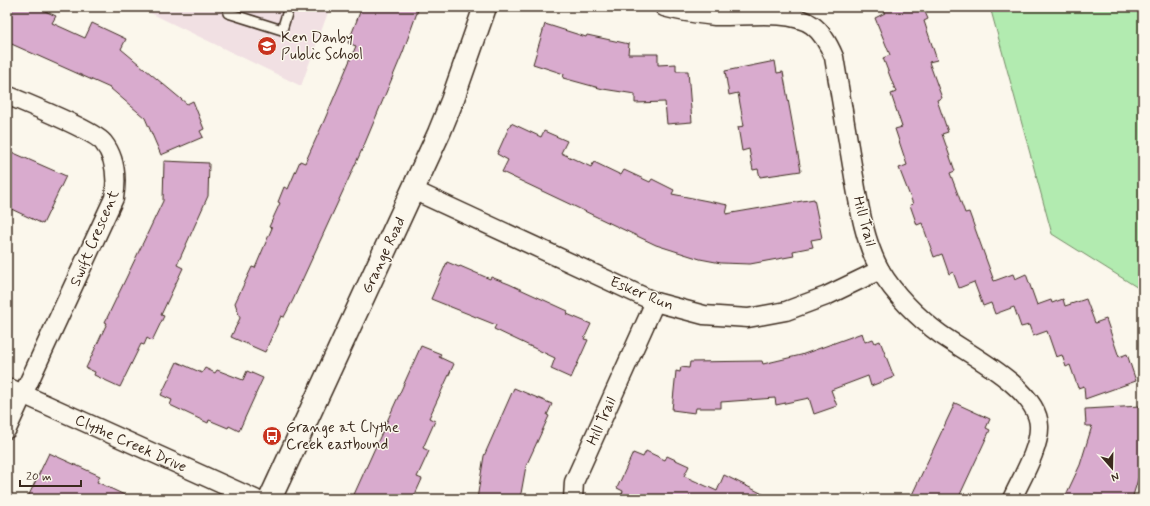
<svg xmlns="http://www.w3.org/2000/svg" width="1150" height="506" viewBox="0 0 1150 506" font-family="Mynerve,sans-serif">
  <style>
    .built { fill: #f1e0e3 }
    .green { fill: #b2ebb0; stroke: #768a67 }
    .building { fill: #d9abce; stroke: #3b2a1e }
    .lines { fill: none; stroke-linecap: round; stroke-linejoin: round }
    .service-casing { stroke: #3b2a1e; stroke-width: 12 }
    .minor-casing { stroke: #3b2a1e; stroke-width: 21 }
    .tertiary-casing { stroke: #3b2a1e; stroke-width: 25 }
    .service { stroke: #fbf7ec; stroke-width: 9 }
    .minor { stroke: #fbf7ec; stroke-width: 18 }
    .tertiary { stroke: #fbf7ec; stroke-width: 22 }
    .labels { text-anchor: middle; stroke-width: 3; stroke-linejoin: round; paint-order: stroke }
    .poi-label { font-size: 15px; fill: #3b2a1e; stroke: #fbf7ec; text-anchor: start }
    .street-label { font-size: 15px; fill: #3b2a1e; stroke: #fbf7ec }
  </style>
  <rect width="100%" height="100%" fill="#fbf7ec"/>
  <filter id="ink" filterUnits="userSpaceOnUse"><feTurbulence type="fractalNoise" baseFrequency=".025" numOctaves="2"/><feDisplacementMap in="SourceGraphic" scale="8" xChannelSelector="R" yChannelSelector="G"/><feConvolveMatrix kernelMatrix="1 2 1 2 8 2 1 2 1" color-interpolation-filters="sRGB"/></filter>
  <g filter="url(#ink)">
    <path class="built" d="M138,7H330L301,86Z"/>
    <path class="green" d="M990,7H1143V291L1052,234Z"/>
    <g class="building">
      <path d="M7,7H36L56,16L52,23L85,38L92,23L126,39L121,49L187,104L193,101L204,129L200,131L203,137L161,155L145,118L110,88L7,42Z"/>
      <path d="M362,7H419L403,52L365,143L293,300L284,317L281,316L265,352L231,337L240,318L235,303L252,267L255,268L272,228L269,227L280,203L278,202L284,187L288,189L300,161L305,163L324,121L356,46L348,43Z"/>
      <path d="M882,7H923L928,19L924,21L937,60L929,62L942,98L937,100L948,132L942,134L955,171L950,173L965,213L969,212L994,281L1013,274L1015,279L1026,274L1037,305L1051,300L1052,303L1063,299L1065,306L1086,299L1095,323L1106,319L1119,357L1127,354L1136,381L1085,399L1084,386L1078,388L1070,365L1066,367L1062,355L1056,357L1047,331L1033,336L1029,325L1021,327L1014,307L995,314L991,303L983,306L974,282L959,288L953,272L949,274L942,254L934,257L922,223L917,225L910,205L913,204L899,168L907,165L895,129L902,127L891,94L896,92L883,58L890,55L875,18L885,13Z"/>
      <path d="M545,24L586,37L587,35L629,44L628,54H658V65L676,64V71H688L692,122L667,124L665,102L635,103V94L603,89L563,78L564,74L533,64Z"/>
      <path d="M775,61L777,73L783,72L801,171L760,177L758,169L753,170L749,149L742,151L738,127L744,126L738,93L729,95L725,71Z"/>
      <path d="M511,123L541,137L544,131L567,141L561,153L591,167L594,162L621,175L624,170L650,182L652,179L674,190L672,194L728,205L726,214L814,199L822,238L811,240L813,247L793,251L794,256L750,264L721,263L700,259L656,245L502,172L508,160L497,154Z"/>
      <path d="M7,150L66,176L43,224L7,207Z"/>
      <path d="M164,161L209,163L208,196L177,265L183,268L161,315L164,316L152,341L147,338L144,345L141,344L120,387L94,375L95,372L86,368L107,323L105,322L163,201Z"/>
      <path d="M447,262L459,267L460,266L490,279L491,277L509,284L568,311L567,314L591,324L584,339L588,340L571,378L551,369L555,358L494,329L496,325L431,299Z"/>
      <path d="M862,333L865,342L873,339L875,343L880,341L894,377L871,386L868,376L831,390L837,406L814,414L809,398L776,405L775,398L721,402V408H696L695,413L672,410L676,371L680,372L681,367L689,368L690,362L762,361L763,364L801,355Z"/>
      <path d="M421,346L441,354L439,357L454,364L429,418L435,421L423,448L429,451L417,477L422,479L413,499H352Z"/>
      <path d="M177,362L202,373L205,368L215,373L217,370L243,380L247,371L263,378L239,431L229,426L228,428L209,420L208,423L170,405L172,400L161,395Z"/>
      <path d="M514,388L552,404L547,415L549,416L526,466L520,499H477L484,456Z"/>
      <path d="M955,403L990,419L986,428L990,430L958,499H910Z"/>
      <path d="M1141,406V422H1143V463L1132,499H1064L1080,465L1092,426H1086L1085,409Z"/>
      <path d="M646,451L665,460L667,456L689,466L684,476L717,491L724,475L773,499H620L623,491L617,488L633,453L643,457Z"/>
      <path d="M49,453L100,476L97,482L133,499H27Z"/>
    </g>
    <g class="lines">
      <defs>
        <path id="service" d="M230,7L228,13L282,30L289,7"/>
        <g id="minor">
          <path d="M664,7C681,12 698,14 715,16C742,17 790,9 812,25C823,33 829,45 834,57C840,93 846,129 852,165C858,199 863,239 880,270C894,294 918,318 940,334C968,354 1038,388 1039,426C1040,448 1021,479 1012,499"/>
          <path d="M7,95C27,104 91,129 103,142C116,158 117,179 114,198L7,429"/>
          <path d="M413,190L655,302L704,315L748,318L786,311L826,296L880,270"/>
          <path d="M7,387L255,499"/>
          <path d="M573,499L574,482L655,302"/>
        </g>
        <path id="tertiary" d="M270,499L439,133L452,101L485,7"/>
      </defs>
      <use href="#service" class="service-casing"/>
      <use href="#minor" class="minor-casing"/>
      <use href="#tertiary" class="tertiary-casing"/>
      <use href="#service" class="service"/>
      <use href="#minor" class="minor"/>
      <use href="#tertiary" class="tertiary"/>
    </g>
  </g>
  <defs>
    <symbol id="school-disc" viewBox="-11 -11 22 22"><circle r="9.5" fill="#c8321e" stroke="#fbf7ec"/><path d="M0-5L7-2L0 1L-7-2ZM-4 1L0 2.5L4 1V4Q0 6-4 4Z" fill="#fff"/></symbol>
    <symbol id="bus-disc" viewBox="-11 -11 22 22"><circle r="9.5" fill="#c8321e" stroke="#fbf7ec"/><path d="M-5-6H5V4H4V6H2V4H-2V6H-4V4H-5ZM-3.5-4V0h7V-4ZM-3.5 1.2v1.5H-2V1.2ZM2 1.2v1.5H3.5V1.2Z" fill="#fff"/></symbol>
  </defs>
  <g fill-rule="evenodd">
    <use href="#school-disc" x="256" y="35" width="22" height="22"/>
    <use href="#bus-disc" x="261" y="425" width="22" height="22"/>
  </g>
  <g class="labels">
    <g class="poi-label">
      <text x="281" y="42">Ken Danby<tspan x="281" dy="17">Public School</tspan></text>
      <text x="286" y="432">Grange at Clythe<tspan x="286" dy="17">Creek eastbound</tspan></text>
    </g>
    <g class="street-label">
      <text transform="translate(865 221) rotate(75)" y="5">Hill Trail</text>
      <text transform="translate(94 238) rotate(-67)" y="5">Swift Crescent</text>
      <text transform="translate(383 255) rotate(-65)" y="5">Grange Road</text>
      <text transform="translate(642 293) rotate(22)" y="5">Esker Run</text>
      <text transform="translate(601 421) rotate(-66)" y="5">Hill Trail</text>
      <text transform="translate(131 443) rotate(24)" y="5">Clythe Creek Drive</text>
    </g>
  </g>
  <rect width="1150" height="506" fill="none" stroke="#fbf7ec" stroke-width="24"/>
  <rect x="12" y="12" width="1126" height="482" fill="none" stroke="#3b2a1e" stroke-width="1.5" filter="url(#ink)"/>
  <g transform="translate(1112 468) rotate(160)" stroke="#fbf7ec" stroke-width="3" paint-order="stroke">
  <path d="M0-3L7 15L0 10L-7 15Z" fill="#3b2a1e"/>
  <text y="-6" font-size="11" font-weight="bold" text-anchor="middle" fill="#3b2a1e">N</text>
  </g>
  <path d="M20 480v6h61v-6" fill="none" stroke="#3b2a1e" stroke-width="2"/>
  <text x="26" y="480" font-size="12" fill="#3b2a1e" stroke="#fbf7ec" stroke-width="3" paint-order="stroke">20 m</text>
</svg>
